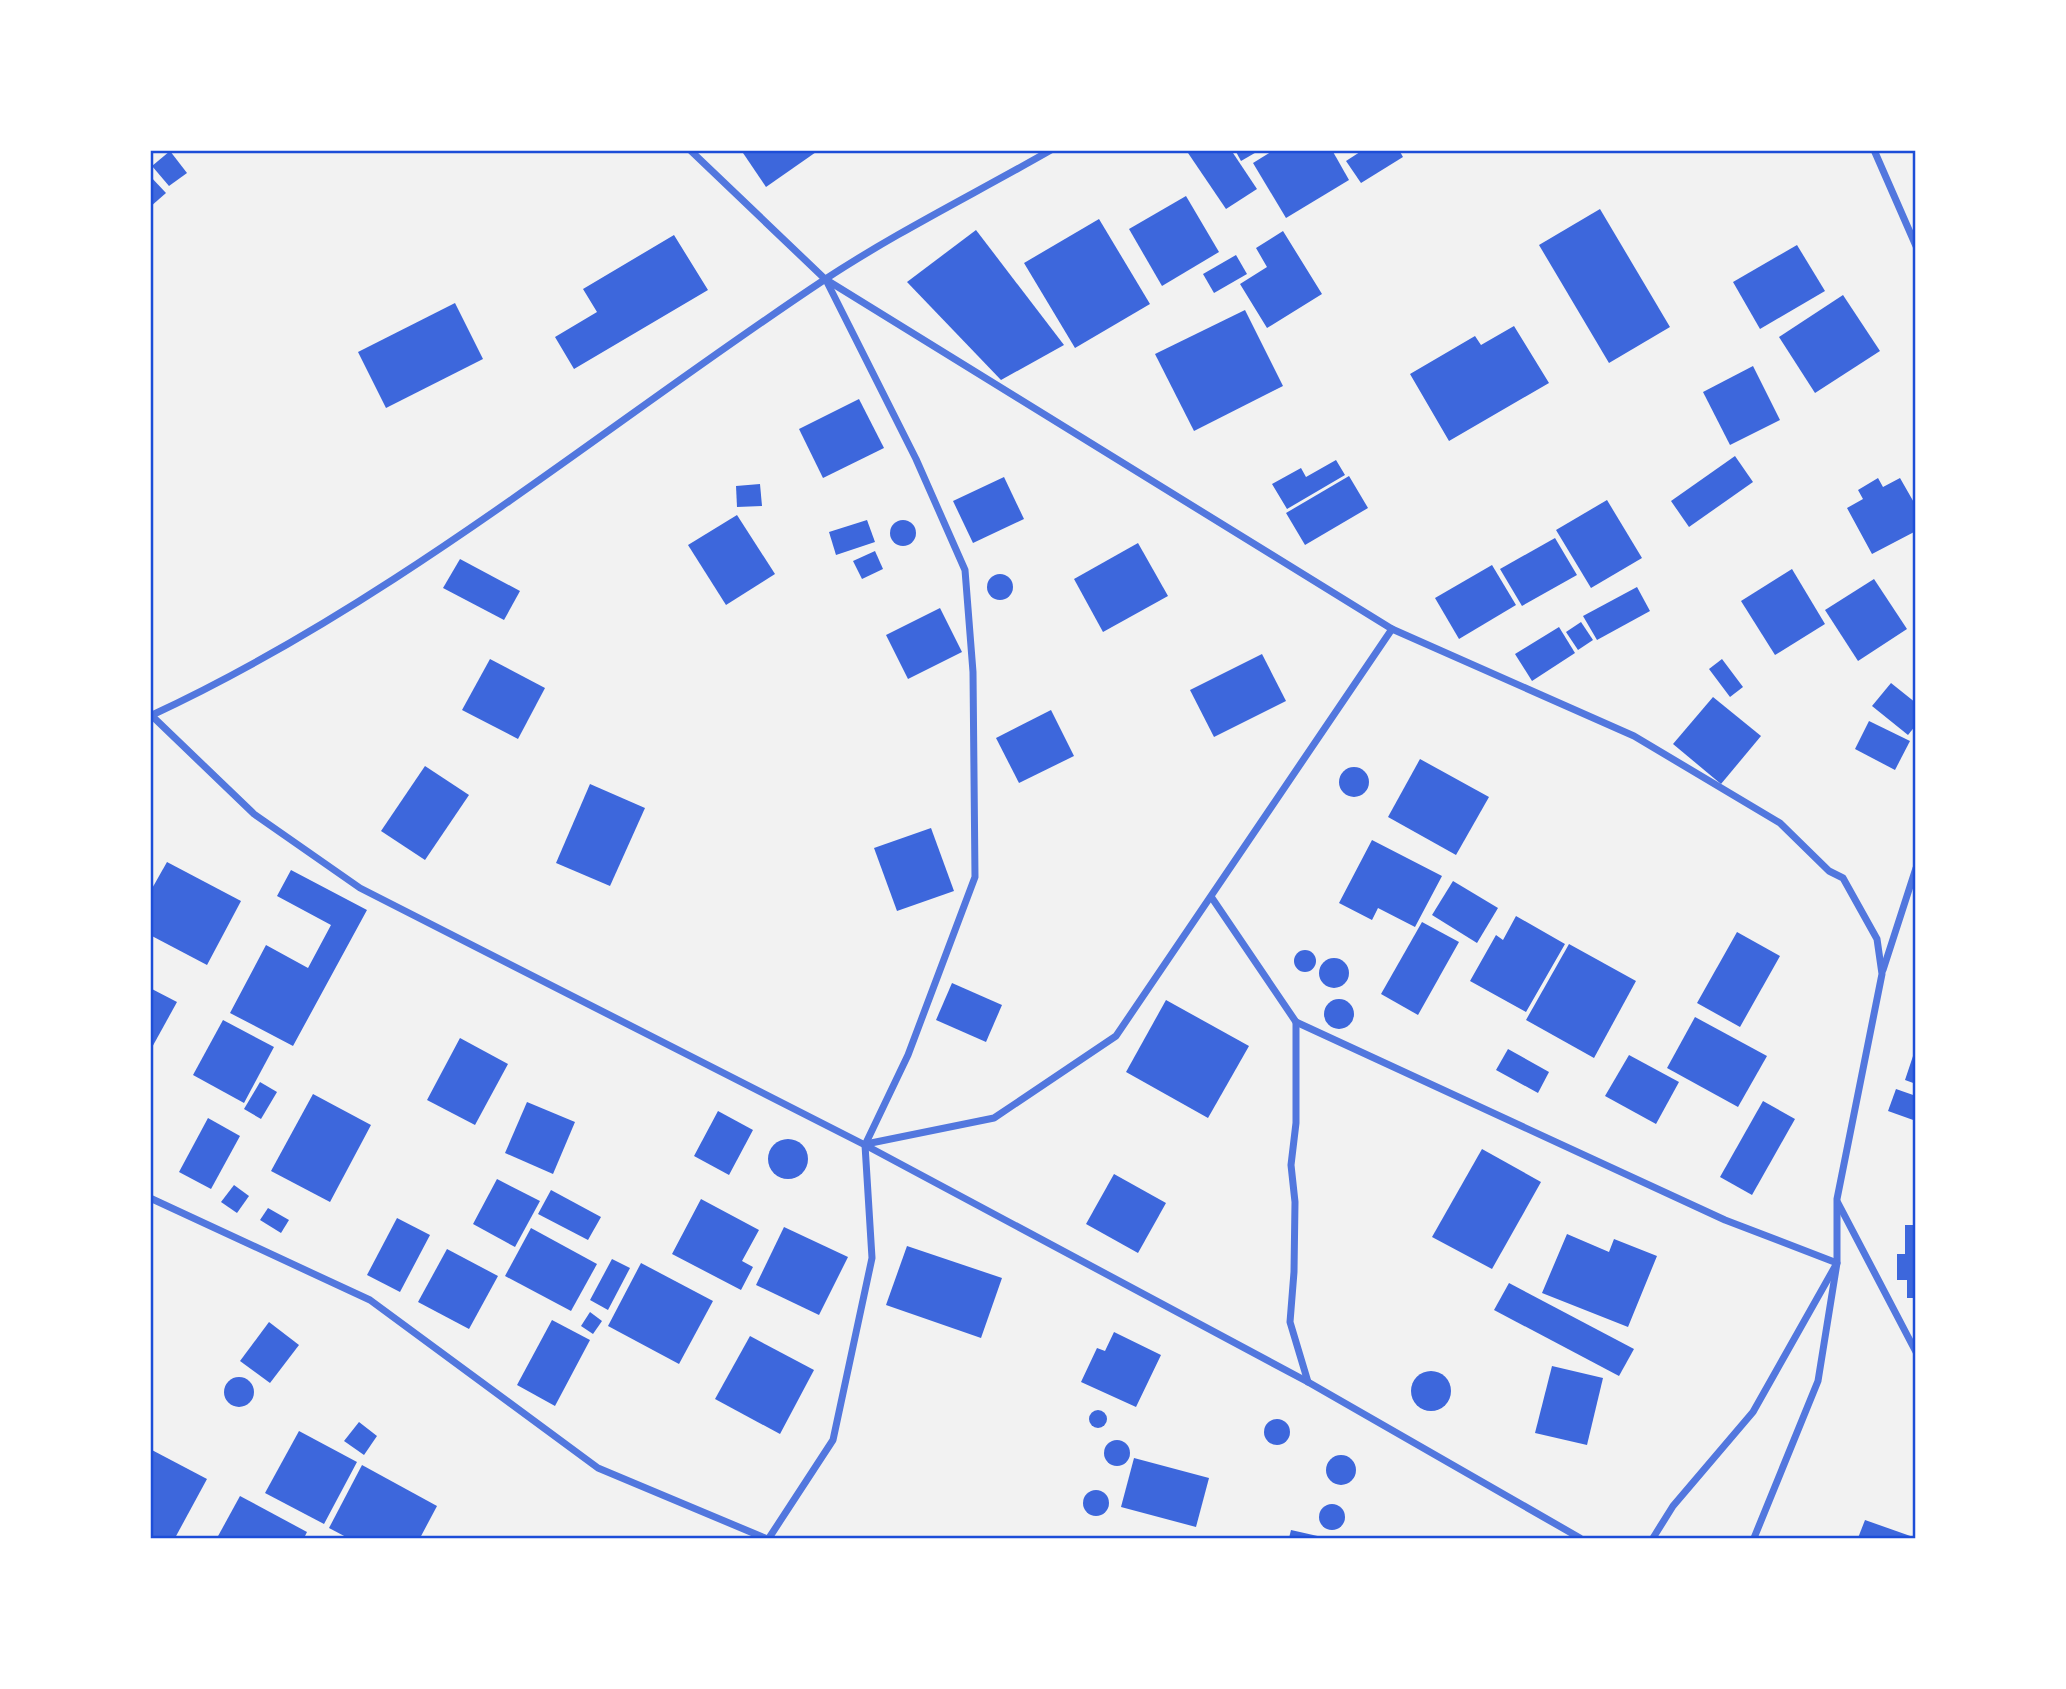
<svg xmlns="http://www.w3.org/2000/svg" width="2066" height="1689" viewBox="0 0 2066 1689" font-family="Barlow,sans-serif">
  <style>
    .building { fill: #3d67dc }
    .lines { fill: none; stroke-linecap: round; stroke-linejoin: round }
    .minor { stroke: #5277de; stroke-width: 7 }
    .neatline { fill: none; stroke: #1d4ed8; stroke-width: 2.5 }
  </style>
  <rect width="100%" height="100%" fill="#f2f2f2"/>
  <g class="building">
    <path d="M741,150H819L766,187Z"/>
    <path d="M1186,150H1231L1257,189L1226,209Z"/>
    <path d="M1235,150H1260L1241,161Z"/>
    <path d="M1274,150H1332L1349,180L1286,218L1253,163Z"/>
    <path d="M1363,150H1399L1403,157L1361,183L1346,161Z"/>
    <path d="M170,151L187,173L169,186L152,166Z"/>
    <path d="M150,176L166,193L150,207Z"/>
    <path d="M1186,196L1219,252L1162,286L1129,229Z"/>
    <path d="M1600,209L1670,327L1609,363L1539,245Z"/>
    <path d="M1099,219L1150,304L1075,348L1024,263Z"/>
    <path d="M976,230L1064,345L1001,380L907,282Z"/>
    <path d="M1283,231L1322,294L1267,328L1240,284L1267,267L1256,248Z"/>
    <path d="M674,235L708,290L574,369L555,337L597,312L583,289Z"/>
    <path d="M1797,245L1825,291L1760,329L1733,282Z"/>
    <path d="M1236,255L1247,274L1214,293L1203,274Z"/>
    <path d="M1843,295L1880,351L1815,393L1779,337Z"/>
    <path d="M455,303L483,359L386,408L358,352Z"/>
    <path d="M1245,310L1283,386L1194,431L1155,354Z"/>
    <path d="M1514,326L1549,383L1449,441L1410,374L1475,336L1481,345Z"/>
    <path d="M1753,366L1780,420L1730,445L1703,392Z"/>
    <path d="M859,399L884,448L823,478L799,429Z"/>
    <path d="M1735,456L1753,482L1689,527L1671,501Z"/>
    <path d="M1336,460L1345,475L1287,509L1272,484L1301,468L1306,477Z"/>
    <path d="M1349,476L1368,508L1305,545L1286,513Z"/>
    <path d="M1004,477L1024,519L973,543L953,501Z"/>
    <path d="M1878,478L1883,487L1900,478L1916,506V531L1872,554L1847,508L1863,499L1858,490Z"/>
    <path d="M760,484L762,506L737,507L736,486Z"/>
    <path d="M1607,500L1642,558L1591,588L1556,530Z"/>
    <path d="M737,515L775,574L726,605L688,545Z"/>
    <circle cx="903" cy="533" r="13"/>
    <path d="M867,520L875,542L836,555L829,532Z"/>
    <path d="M1555,538L1577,575L1522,606L1500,569Z"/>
    <path d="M1138,543L1168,596L1103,632L1074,579Z"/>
    <path d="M875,551L883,569L862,579L853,561Z"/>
    <path d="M460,559L520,591L504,620L443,588Z"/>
    <path d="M1492,565L1516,605L1459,639L1435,598Z"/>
    <path d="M1792,569L1825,624L1775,655L1741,601Z"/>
    <circle cx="1000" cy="587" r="13"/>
    <path d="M1874,579L1907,629L1858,661L1825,610Z"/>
    <path d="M1637,587L1650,611L1597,640L1583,616Z"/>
    <path d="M940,608L962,652L908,679L886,635Z"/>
    <path d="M1581,622L1593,640L1578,650L1566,632Z"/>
    <path d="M1559,627L1575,653L1532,681L1515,654Z"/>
    <path d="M1262,654L1286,701L1214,737L1190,690Z"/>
    <path d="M490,659L545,688L518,739L462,710Z"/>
    <path d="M1722,659L1743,687L1730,697L1709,669Z"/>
    <path d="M1891,683L1916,703V725L1908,735L1872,706Z"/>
    <path d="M1713,697L1761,736L1721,784L1673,744Z"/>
    <path d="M1051,710L1074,756L1019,783L996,738Z"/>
    <path d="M1869,721L1910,741L1895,770L1855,749Z"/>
    <path d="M1420,759L1489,797L1456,855L1388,817Z"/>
    <path d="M425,766L469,795L425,860L381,831Z"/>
    <circle cx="1354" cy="782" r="15"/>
    <path d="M590,784L645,808L610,886L556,863Z"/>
    <path d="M931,828L954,891L897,911L874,848Z"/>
    <path d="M1372,840L1442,876L1415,927L1378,908L1372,920L1339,903Z"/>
    <path d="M167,862L241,901L207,965L150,935V892Z"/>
    <path d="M291,870L367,910L293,1046L230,1013L266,945L308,968L331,925L277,896Z"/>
    <path d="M1453,881L1498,908L1477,943L1432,915Z"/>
    <path d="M1516,916L1565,944L1526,1012L1470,981L1496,935L1503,940Z"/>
    <path d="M1422,922L1459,942L1418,1015L1381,994Z"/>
    <path d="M1737,932L1780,956L1740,1027L1697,1003Z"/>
    <path d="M1569,944L1636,981L1594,1058L1526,1020Z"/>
    <circle cx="1305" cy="961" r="11"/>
    <circle cx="1334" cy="973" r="15"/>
    <path d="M952,983L1002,1005L986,1042L936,1020Z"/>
    <path d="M150,988L177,1002L150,1051Z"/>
    <circle cx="1339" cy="1014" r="15"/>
    <path d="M1166,1000L1249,1046L1208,1118L1126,1072Z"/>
    <path d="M1695,1017L1767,1056L1738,1107L1667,1068Z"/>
    <path d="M223,1020L274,1047L244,1103L193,1075Z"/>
    <path d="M460,1038L508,1064L475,1125L427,1100Z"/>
    <path d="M1508,1049L1549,1072L1538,1093L1496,1070Z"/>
    <path d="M1629,1055L1679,1082L1656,1124L1605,1096Z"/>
    <path d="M1913,1056L1916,1057V1084L1905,1080Z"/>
    <path d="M260,1082L277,1092L261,1119L244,1109Z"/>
    <path d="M1896,1089L1916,1096V1121L1888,1111Z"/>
    <path d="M313,1094L371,1125L330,1202L271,1171Z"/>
    <path d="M1763,1101L1795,1119L1752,1195L1720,1177Z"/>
    <path d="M527,1102L575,1122L553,1174L505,1153Z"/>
    <path d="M718,1111L753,1130L729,1175L694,1156Z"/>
    <path d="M208,1118L240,1136L211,1189L179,1172Z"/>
    <circle cx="788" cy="1159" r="20"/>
    <path d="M1482,1149L1541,1182L1492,1269L1432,1237Z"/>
    <path d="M1114,1174L1166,1203L1138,1253L1086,1224Z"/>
    <path d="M497,1179L540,1201L515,1247L473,1224Z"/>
    <path d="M234,1185L249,1196L237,1213L221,1202Z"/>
    <path d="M551,1190L601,1217L588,1240L538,1214Z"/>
    <path d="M701,1199L759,1230L742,1261L753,1267L741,1290L672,1254Z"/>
    <path d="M268,1208L289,1220L281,1233L260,1220Z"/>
    <path d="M397,1218L430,1235L400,1292L367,1275Z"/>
    <path d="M1905,1225H1916V1298H1907V1280H1897V1254H1905Z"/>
    <path d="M784,1227L848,1257L819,1315L756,1285Z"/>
    <path d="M531,1228L597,1264L571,1311L505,1276Z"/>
    <path d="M1567,1234L1609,1252L1614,1239L1657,1256L1628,1327L1542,1293Z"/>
    <path d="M907,1246L1002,1278L981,1338L886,1305Z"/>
    <path d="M447,1249L498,1276L469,1329L418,1302Z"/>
    <path d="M612,1259L630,1268L608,1310L590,1300Z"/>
    <path d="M641,1263L713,1301L679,1364L608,1326Z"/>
    <path d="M1509,1283L1634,1349L1619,1376L1494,1310Z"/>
    <path d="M590,1312L602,1321L593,1334L581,1326Z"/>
    <path d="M552,1320L590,1340L555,1406L517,1385Z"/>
    <path d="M269,1322L299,1345L270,1383L240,1361Z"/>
    <path d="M1114,1332L1161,1355L1136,1407L1081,1382L1097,1348L1105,1351Z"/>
    <path d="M750,1336L814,1370L780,1434L715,1399Z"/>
    <path d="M1552,1366L1603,1378L1587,1445L1535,1433Z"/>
    <circle cx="1431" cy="1391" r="20"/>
    <circle cx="239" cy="1392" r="15"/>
    <circle cx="1098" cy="1419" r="9"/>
    <circle cx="1277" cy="1432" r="13"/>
    <path d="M359,1422L377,1436L364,1455L344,1441Z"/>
    <path d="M299,1431L357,1462L324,1524L265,1493Z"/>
    <circle cx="1117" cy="1453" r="13"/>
    <path d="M150,1449L207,1479L175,1538H150Z"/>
    <circle cx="1341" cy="1470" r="15"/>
    <path d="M1134,1458L1209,1478L1196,1527L1121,1507Z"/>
    <path d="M362,1465L437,1506L420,1538H348L329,1528Z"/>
    <circle cx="1096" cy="1503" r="13"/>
    <path d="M240,1496L307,1532L304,1538H217Z"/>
    <circle cx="1332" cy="1517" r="13"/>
    <path d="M1865,1520L1916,1538H1858Z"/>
    <path d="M1291,1530L1322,1537V1538H1289Z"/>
  </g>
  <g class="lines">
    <g class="minor">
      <path d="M690,150L825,279L1392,629L1634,736L1780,823L1829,871L1843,878L1877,939L1882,974L1837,1199V1263L1753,1412L1673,1506L1653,1538"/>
      <path d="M1874,150L1916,246"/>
      <path d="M150,714L254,814L360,888L865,1145L1308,1382L1580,1538"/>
      <path d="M150,716C394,603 601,428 824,280C895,233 976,193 1051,150"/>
      <path d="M1212,898L1296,1022L1725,1220L1837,1263L1818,1381L1754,1538"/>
      <path d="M1883,970L1916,868"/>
      <path d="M1296,1022V1123L1291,1165L1295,1202L1294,1272L1290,1322L1308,1382"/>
      <path d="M866,1144L994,1118L1116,1036L1392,629"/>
      <path d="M150,1198L370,1300L598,1468L765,1538"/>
      <path d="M1838,1203L1916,1352"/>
      <path d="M769,1538L833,1440L872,1258L865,1145L908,1055L975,877L973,672L965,570L916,459L826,280"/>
    </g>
  </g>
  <rect width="2066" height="1689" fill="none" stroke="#ffffff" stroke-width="304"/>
  <rect x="152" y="152" width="1762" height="1385" class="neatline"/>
</svg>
